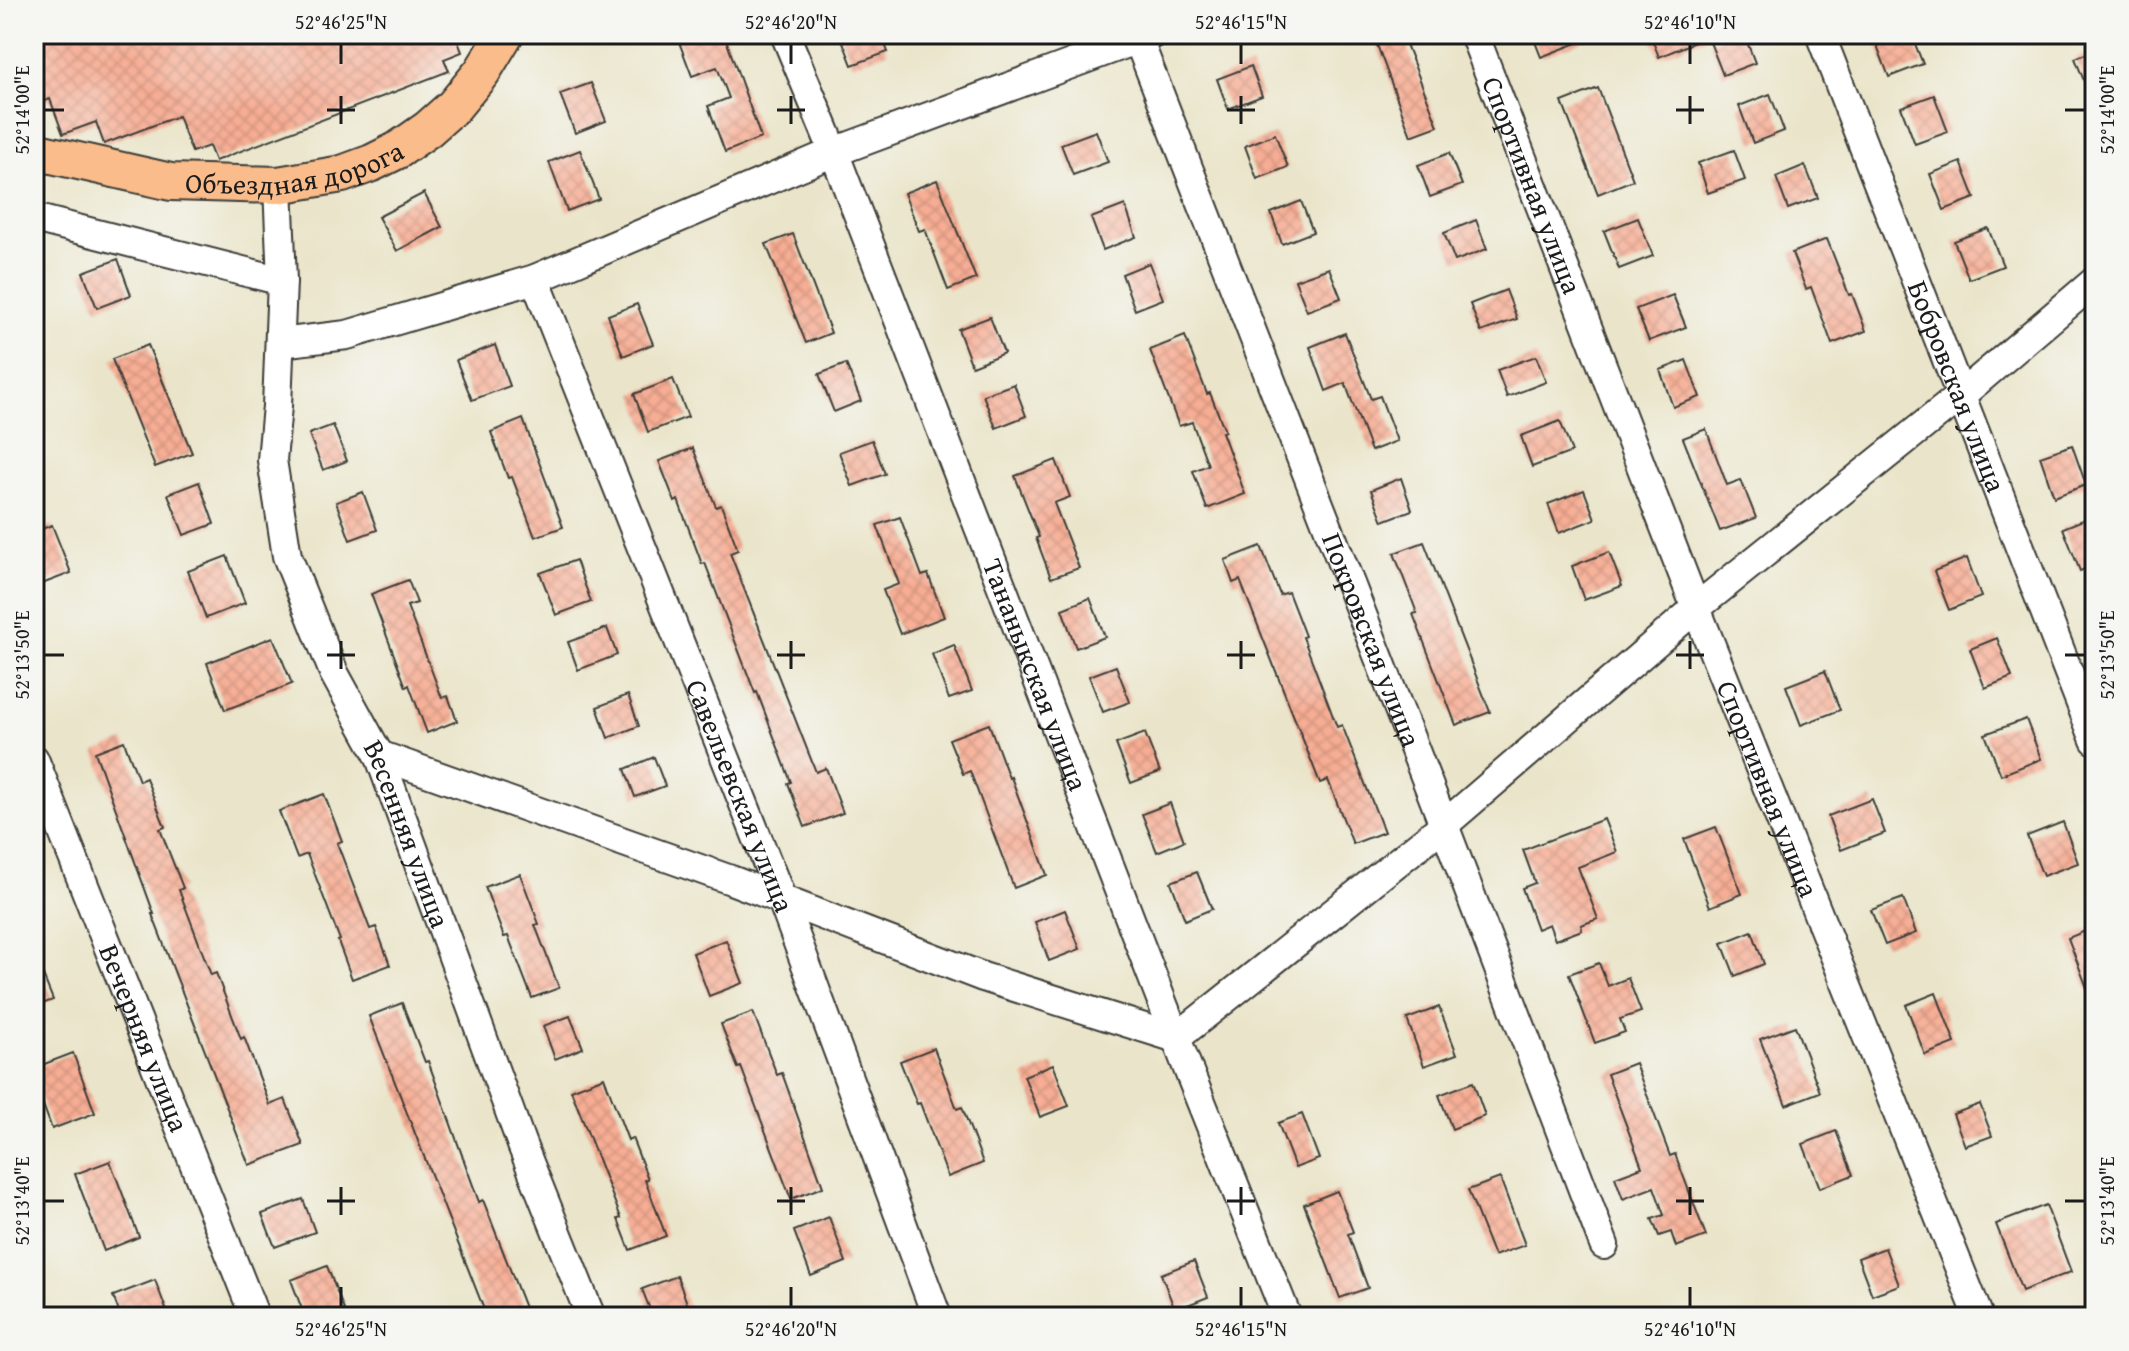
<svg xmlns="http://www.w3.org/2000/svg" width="2129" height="1351" viewBox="0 0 2129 1351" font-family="'Gentium Book Plus',serif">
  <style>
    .building { fill: url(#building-cross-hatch) }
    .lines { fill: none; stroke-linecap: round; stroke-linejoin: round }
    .minor-casing { stroke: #3b3a36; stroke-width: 32 }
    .major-casing { stroke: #3b3a36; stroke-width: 40 }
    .minor { stroke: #fff; stroke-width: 28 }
    .major { stroke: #f9bc8a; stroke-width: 36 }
    .ticks { fill: none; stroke: #1c1c1c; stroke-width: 3 }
    .labels { text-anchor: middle; stroke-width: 6; stroke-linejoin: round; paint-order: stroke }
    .street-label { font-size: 28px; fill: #1c1c1c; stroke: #f6f6f2 }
    .neatline { fill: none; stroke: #1c1c1c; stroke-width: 3 }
    .ticks-label { font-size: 20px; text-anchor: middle; fill: #1c1c1c }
  </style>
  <defs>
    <pattern id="building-cross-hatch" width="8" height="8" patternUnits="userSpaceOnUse" patternTransform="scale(2)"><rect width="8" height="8" fill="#f7ad94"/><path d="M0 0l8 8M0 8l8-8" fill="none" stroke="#d3947f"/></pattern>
  </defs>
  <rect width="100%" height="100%" fill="#f6f6f2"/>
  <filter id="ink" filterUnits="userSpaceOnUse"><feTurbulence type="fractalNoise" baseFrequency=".0125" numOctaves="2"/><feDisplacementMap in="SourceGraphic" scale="16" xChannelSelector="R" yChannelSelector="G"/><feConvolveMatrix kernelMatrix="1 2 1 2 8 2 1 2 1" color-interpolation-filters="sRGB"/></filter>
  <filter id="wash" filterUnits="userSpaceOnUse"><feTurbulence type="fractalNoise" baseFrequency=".006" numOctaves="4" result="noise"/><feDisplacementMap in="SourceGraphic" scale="32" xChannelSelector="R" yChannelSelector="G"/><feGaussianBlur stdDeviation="1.8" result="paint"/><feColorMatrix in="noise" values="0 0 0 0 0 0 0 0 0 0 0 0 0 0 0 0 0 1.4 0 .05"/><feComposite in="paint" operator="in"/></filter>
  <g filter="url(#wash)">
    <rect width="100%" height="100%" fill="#eae5ca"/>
    <g id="blocks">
      <g class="building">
        <path d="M34,34H455L462,52L444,59L449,71L215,161L209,146L192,152L178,116L104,144L96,122L63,134L50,99L34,105Z"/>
        <path d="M676,34H724L761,138L725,152L708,106L729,98L717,67L692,76Z"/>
        <path d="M840,34H881L888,52L852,65Z"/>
        <path d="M1373,34H1402L1438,126L1411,136Z"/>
        <path d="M1532,34H1597L1598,35L1541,57Z"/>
        <path d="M1650,34H1714L1659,57Z"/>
        <path d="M1731,34H1744L1755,63L1723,75L1710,42Z"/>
        <path d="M1892,34H1911L1923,64L1889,77L1875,40Z"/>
        <path d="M2095,50V106H2094L2075,58Z"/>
        <path d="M1251,66L1262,96L1228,109L1217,79Z"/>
        <path d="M591,83L606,121L575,133L560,94Z"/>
        <path d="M1598,88L1633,180L1598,194L1562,102Z"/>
        <path d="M1770,94L1784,131L1753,143L1739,106Z"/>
        <path d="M1934,95L1948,132L1915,144L1901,107Z"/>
        <path d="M1096,131L1108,162L1073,175L1061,144Z"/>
        <path d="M1275,134L1288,167L1257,179L1245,146Z"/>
        <path d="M580,150L599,199L567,211L549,162Z"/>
        <path d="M1734,150L1745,180L1708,193L1698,163Z"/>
        <path d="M1449,153L1462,185L1430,197L1418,165Z"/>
        <path d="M1961,162L1975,198L1944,210L1930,174Z"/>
        <path d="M1805,165L1818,198L1788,209L1776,177Z"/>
        <path d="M937,180L976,279L948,290L925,229L919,231L904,193Z"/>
        <path d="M424,193L442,227L397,251L378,217Z"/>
        <path d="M1301,201L1313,232L1282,244L1271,213Z"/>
        <path d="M1125,205L1136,237L1103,250L1091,218Z"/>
        <path d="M1638,218L1653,256L1619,269L1604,231Z"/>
        <path d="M1476,220L1487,249L1455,261L1444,233Z"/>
        <path d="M1988,228L2003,266L1969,279L1954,241Z"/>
        <path d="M793,234L831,333L806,343L766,244Z"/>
        <path d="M1827,239L1849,295L1852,294L1866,331L1832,344L1811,287L1806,289L1792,253Z"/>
        <path d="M118,259L131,295L97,308L83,272Z"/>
        <path d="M1149,263L1163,299L1135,310L1122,274Z"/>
        <path d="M1329,268L1341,298L1307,311L1295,280Z"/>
        <path d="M1506,290L1517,319L1481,332L1470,304Z"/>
        <path d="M1673,295L1686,327L1649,341L1636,309Z"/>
        <path d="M637,304L653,344L623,356L608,315Z"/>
        <path d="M990,317L1004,353L972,366L958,329Z"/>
        <path d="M1345,333L1371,399L1380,396L1397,441L1371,451L1345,383L1326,391L1310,347Z"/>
        <path d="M1185,336L1207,394L1210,393L1225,431L1222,432L1245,494L1207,509L1193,471L1208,465L1192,422L1179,426L1150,350Z"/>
        <path d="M148,345L192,453L155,467L112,359Z"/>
        <path d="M495,345L510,386L472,400L456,360Z"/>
        <path d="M1536,356L1546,382L1507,397L1497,370Z"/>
        <path d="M1686,360L1700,397L1673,407L1660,370Z"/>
        <path d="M846,364L861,401L834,412L819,374Z"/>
        <path d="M673,379L688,417L648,432L634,394Z"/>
        <path d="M1014,384L1026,416L996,428L983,395Z"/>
        <path d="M523,419L563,527L535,537L512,477L508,478L491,432Z"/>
        <path d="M1560,421L1572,452L1532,467L1521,436Z"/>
        <path d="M333,425L347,461L323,470L309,434Z"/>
        <path d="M1706,429L1727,485L1741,480L1756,518L1720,531L1683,438Z"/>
        <path d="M872,440L885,474L852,486L839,452Z"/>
        <path d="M2072,445L2086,485L2054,497L2040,456Z"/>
        <path d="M693,448L716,507L721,505L738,550L730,553L816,772L826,768L843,813L805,827L788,783L791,782L757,692L755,693L705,563L702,564L678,500L675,502L659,461Z"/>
        <path d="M1056,460L1070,497L1054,503L1079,568L1051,578L1036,538L1039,537L1015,476Z"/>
        <path d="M1401,478L1412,510L1383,521L1371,490Z"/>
        <path d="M199,482L214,524L184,535L168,494Z"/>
        <path d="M1584,490L1595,519L1559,533L1548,504Z"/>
        <path d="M363,492L377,530L350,540L336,502Z"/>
        <path d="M2095,515V565L2080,571L2063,528Z"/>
        <path d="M900,517L922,576L928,574L944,617L900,634L883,590L899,584L877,525Z"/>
        <path d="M52,525L71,573L34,587V532Z"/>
        <path d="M1424,542L1490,712L1456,725L1413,614L1417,613L1394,553Z"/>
        <path d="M1261,546L1280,595L1288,592L1305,636L1303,637L1337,727L1342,725L1384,832L1353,844L1328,780L1320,783L1240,580L1233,583L1225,560Z"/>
        <path d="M1609,552L1622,586L1584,600L1572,566Z"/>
        <path d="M227,556L245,603L206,618L188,571Z"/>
        <path d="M1967,558L1981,597L1949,610L1934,571Z"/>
        <path d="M576,560L591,602L556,615L540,573Z"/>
        <path d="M408,580L417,603L407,606L442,698L448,696L457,721L427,733L409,685L406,687L371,594Z"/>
        <path d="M1090,598L1105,637L1076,648L1062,609Z"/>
        <path d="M607,628L617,655L578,670L568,642Z"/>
        <path d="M273,637L292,684L225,710L207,663Z"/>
        <path d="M1997,638L2012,677L1985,688L1970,649Z"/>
        <path d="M954,645L972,691L949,699L932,654Z"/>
        <path d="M1116,666L1130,702L1103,712L1089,676Z"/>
        <path d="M1825,671L1840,710L1801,725L1786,686Z"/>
        <path d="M628,695L639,726L608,738L597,707Z"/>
        <path d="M2026,719L2041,759L2001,775L1985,734Z"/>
        <path d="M989,724L1009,778L1011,777L1047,875L1014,888L970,771L963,774L949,739Z"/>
        <path d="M1145,733L1160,772L1131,783L1116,744Z"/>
        <path d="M124,741L139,781L146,778L165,827L160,829L183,888L179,890L211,975L216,973L241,1039L244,1037L270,1105L285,1099L303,1145L249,1165L152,914H154L95,752Z"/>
        <path d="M654,757L665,786L635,797L625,769Z"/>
        <path d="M324,794L342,841L337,843L370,929L376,927L390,965L352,979L338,941L340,940L307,854L297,858L279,811Z"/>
        <path d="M1872,799L1885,833L1841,850L1828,816Z"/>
        <path d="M1170,803L1184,841L1157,852L1142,814Z"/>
        <path d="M1604,819L1617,852L1578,867L1598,919L1581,925L1582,930L1555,940L1549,924L1537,929L1522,888L1535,883L1523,850Z"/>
        <path d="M2063,822L2078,863L2043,876L2027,836Z"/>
        <path d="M1716,827L1742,894L1710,907L1684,839Z"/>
        <path d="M1197,872L1212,909L1185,920L1171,882Z"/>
        <path d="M520,874L539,924L535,925L559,988L532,998L508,936L504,937L485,887Z"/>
        <path d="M1903,898L1916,933L1885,945L1871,910Z"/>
        <path d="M1065,910L1080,949L1049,961L1035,922Z"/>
        <path d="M2095,927V1006H2094L2068,938Z"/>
        <path d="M1752,931L1764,964L1735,976L1722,943Z"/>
        <path d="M726,940L743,983L709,996L693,953Z"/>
        <path d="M34,953L53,1000L34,1007Z"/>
        <path d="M1599,963L1608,986L1628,978L1641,1012L1620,1019L1625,1032L1595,1043L1569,974Z"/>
        <path d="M1936,993L1955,1043L1925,1055L1906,1005Z"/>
        <path d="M402,1003L425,1062L428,1061L479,1202L483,1200L527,1313L516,1317H487L369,1016Z"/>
        <path d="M1439,1007L1457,1054L1424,1066L1407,1019Z"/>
        <path d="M753,1012L777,1075L782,1073L823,1187L791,1199L741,1067L738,1068L721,1024Z"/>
        <path d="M570,1016L583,1048L555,1059L543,1026Z"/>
        <path d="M1795,1026L1820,1092L1786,1105L1760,1039Z"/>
        <path d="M934,1048L957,1109L962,1107L983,1163L948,1177L920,1103L917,1104L900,1061Z"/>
        <path d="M73,1053L95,1113L52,1129L34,1080V1068Z"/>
        <path d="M1635,1063L1670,1156L1675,1154L1706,1236L1676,1247L1671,1232L1659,1236L1652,1219L1664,1215L1654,1187L1623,1199L1615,1177L1642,1167L1607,1074Z"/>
        <path d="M1053,1064L1069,1106L1040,1117L1024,1076Z"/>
        <path d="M604,1077L628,1140L632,1138L648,1179L645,1180L666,1236L630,1250L618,1219L621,1218L571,1090Z"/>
        <path d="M1473,1082L1485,1116L1452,1129L1439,1095Z"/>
        <path d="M1980,1104L1992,1136L1965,1146L1953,1114Z"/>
        <path d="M1302,1114L1319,1159L1295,1168L1278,1123Z"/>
        <path d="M1836,1131L1853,1175L1820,1188L1803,1144Z"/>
        <path d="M110,1161L139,1237L104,1251L75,1174Z"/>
        <path d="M1500,1178L1525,1245L1494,1256L1468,1190Z"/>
        <path d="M1337,1191L1353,1232L1348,1234L1368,1288L1340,1298L1304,1204Z"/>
        <path d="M303,1199L315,1232L275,1247L262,1214Z"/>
        <path d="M2046,1205L2071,1272L2022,1291L1996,1224Z"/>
        <path d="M829,1217L846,1262L811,1276L794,1231Z"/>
        <path d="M1885,1248L1899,1285L1872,1295L1858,1258Z"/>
        <path d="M1194,1261L1208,1297L1175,1310L1161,1274Z"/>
        <path d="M327,1266L344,1310L326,1317H305L291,1280Z"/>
        <path d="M677,1276L692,1317H653L642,1289Z"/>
        <path d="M155,1280L169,1317H121L113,1296Z"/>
      </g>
    </g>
  </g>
  <g filter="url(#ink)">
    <use href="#blocks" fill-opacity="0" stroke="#3b3a36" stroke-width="2"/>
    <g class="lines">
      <defs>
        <g id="minor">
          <path id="s1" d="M785,34L834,152L1188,1069L1287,1317"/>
          <path id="s2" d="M1136,34L1444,825L1604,1245"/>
          <path id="s3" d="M1474,34L1696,608L1979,1317"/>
          <path id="s4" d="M1820,34L2095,740"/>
          <path id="s5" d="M278,185L282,281L277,406L272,460L287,556L334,673L379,755L522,1145L591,1317"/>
          <path d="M34,218L282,281"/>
          <path id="s6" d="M535,279L782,900L937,1317"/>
          <path d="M280,343L347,335L535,279L834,152L1152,34"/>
          <path d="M379,755L731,880L983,977L1176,1038L1444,825L1696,608L1960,396L2095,281"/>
          <path id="s7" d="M34,759L255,1317"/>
        </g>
        <g id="major">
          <path id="s8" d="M34,151L171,182L278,185L342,174L372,163L398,150L428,129L454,106L482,72L505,34"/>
        </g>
      </defs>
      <use href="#minor" class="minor-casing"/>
      <use href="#major" class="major-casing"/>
      <use href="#minor" class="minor"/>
      <use href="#major" class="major"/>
    </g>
  </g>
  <path class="ticks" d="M341,44V64M791,44V64M1241,44V64M1690,44V64M341,96V124M791,96V124M1241,96V124M1690,96V124M44,110H64M327,110H355M777,110H805M1227,110H1255M1676,110H1704M2065,110H2085M341,641V669M791,641V669M1241,641V669M1690,641V669M44,655H64M327,655H355M777,655H805M1227,655H1255M1676,655H1704M2065,655H2085M341,1187V1215M791,1187V1215M1241,1187V1215M1690,1187V1215M44,1201H64M327,1201H355M777,1201H805M1227,1201H1255M1676,1201H1704M2065,1201H2085M341,1287V1307M791,1287V1307M1241,1287V1307M1690,1287V1307"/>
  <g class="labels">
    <g class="street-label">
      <text dy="10" stroke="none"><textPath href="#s8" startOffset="266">Объездная дорога</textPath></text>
      <text dy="10" stroke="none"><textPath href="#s3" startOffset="162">Спортивная улица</textPath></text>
      <text dy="10" stroke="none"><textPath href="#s4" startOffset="378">Бобровская улица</textPath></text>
      <text dy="10" stroke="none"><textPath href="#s2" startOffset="650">Покровская улица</textPath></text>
      <text dy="10" stroke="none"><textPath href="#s1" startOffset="688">Тананыкская улица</textPath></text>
      <text dy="10" stroke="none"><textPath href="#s3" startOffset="810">Спортивная улица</textPath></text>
      <text dy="10" stroke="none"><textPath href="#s6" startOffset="556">Савельевская улица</textPath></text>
      <text dy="10" stroke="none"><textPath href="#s5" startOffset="676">Весенняя улица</textPath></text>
      <text dy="10" stroke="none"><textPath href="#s7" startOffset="300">Вечерняя улица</textPath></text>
    </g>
  </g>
  <rect width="2129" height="1351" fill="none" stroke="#f6f6f2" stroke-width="88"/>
  <rect x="44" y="44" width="2041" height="1263" class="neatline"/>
  <g class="ticks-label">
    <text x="341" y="29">52°46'25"N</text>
    <text x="791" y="29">52°46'20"N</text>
    <text x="1241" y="29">52°46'15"N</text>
    <text x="1690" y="29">52°46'10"N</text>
    <text transform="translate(2107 110) rotate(-90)" y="7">52°14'00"E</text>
    <text transform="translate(22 110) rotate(-90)" y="7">52°14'00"E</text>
    <text transform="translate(2107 655) rotate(-90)" y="7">52°13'50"E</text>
    <text transform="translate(22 655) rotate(-90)" y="7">52°13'50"E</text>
    <text transform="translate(2107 1201) rotate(-90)" y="7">52°13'40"E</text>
    <text transform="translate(22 1201) rotate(-90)" y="7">52°13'40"E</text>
    <text x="341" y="1336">52°46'25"N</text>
    <text x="791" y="1336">52°46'20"N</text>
    <text x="1241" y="1336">52°46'15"N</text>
    <text x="1690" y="1336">52°46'10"N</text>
  </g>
</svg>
